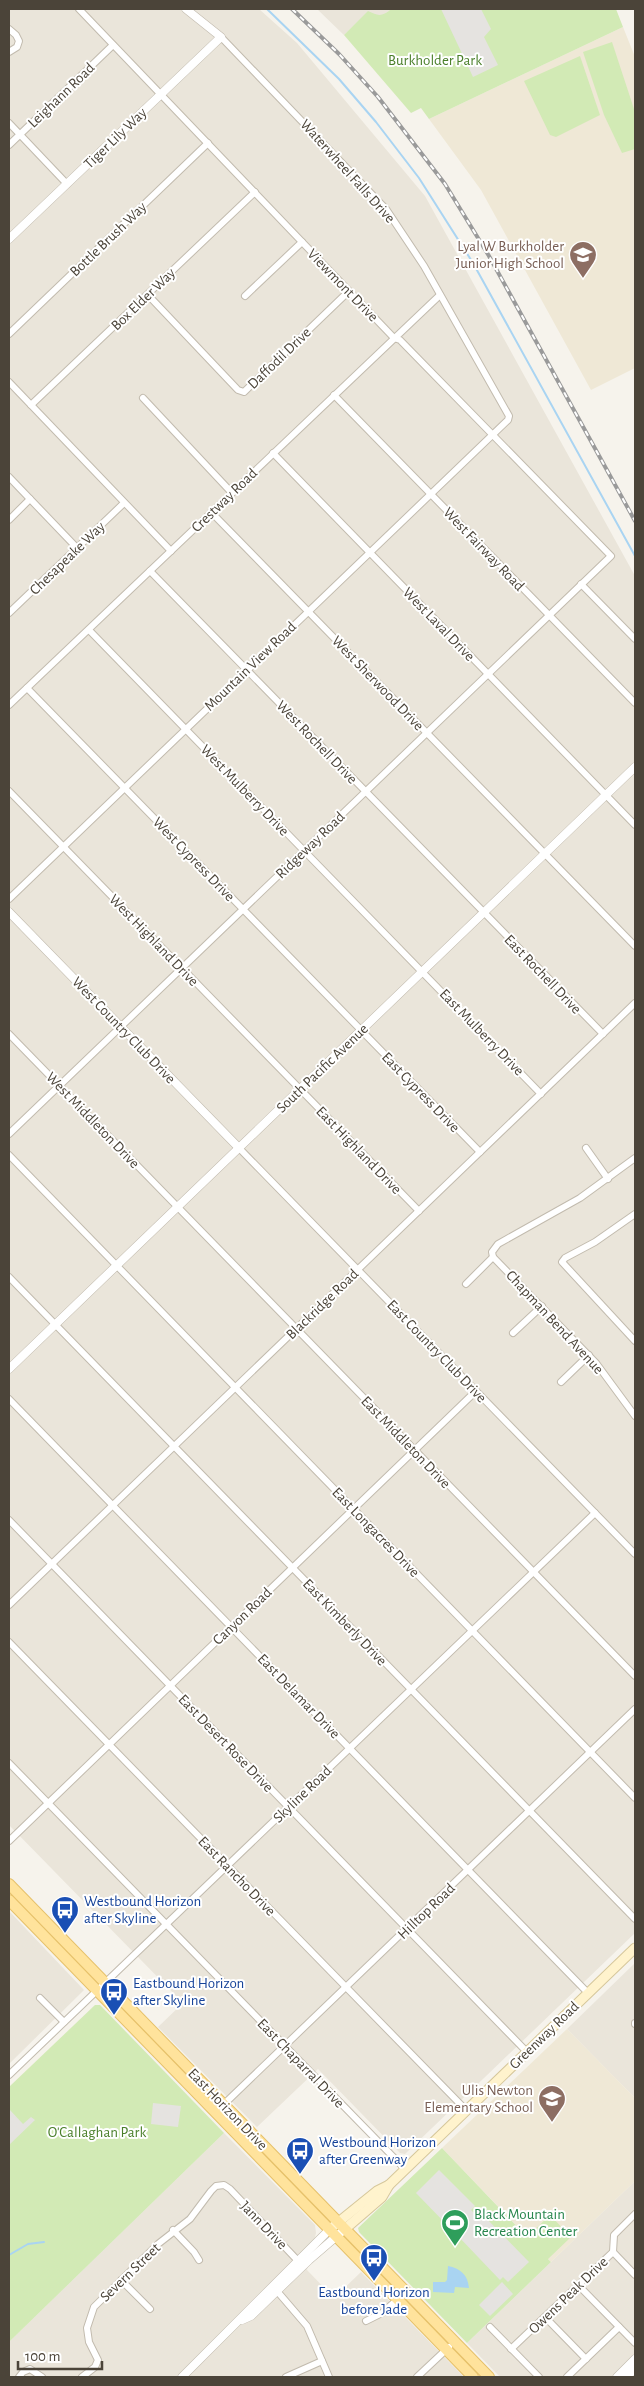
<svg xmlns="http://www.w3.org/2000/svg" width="644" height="2386" viewBox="0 0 644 2386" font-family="'Alegreya Sans',sans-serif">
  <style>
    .residential { fill: #eae5da }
    .education { fill: #efe8d6 }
    .green { fill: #d2eab5 }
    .parking { fill: #e5e3e0 }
    .water { fill: #a9d4f2 }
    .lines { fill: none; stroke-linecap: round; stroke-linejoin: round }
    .stream { stroke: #a9d4f2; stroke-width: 2 }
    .minor-casing { stroke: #c2bbae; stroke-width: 8 }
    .tertiary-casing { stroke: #c2bbae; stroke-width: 9 }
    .secondary-casing { stroke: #d6c79b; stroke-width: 11 }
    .primary-casing { stroke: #e6c16a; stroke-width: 12 }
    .minor { stroke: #fff; stroke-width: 6 }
    .tertiary { stroke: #fff; stroke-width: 8 }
    .secondary { stroke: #fff3cd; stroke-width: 9 }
    .primary { stroke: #ffe39c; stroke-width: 10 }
    .rail-casing { stroke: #9a9a9a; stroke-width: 4 }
    .rail { stroke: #fff; stroke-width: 2; stroke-dasharray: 5.5; stroke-linecap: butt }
    .labels { text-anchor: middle; stroke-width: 4; stroke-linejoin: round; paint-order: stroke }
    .park-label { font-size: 15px; fill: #4a7f2a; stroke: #fff }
    .street-label { font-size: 15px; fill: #4b4439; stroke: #fff }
    .education-label { font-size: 15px; fill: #785e54; stroke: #fff; text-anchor: end }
    .transit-label { font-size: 15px; fill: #164399; stroke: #fff; text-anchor: start }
    .leisure-label { font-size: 15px; fill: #27864d; stroke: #fff; text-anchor: start }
  </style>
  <rect width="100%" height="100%" fill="#f6f3ec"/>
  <g class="residential">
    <path d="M9,9H259L297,43L425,196L635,576V1933L405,2154L400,2153L318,2069L257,2127L158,2027L183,2003L9,1825Z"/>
    <path d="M317,9H391L384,15L378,16L368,12L344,35Z"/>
    <path d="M9,1911L84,1990L9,2064Z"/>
    <path d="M635,1963V2098L567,2029Z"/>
    <path d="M224,2133L315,2225L316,2233L307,2270L334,2298L361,2272L464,2377H9V2342Z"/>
    <path d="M635,2181V2377H500L467,2343Z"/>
  </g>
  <g class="education">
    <path d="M623,27L635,57V368L591,390L481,190L429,119Z"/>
    <path d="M567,2029L635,2098V2181L551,2262L442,2148Z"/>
  </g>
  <g class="green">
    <path d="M391,9H616L623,27L429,119L421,108L411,113L344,35L368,11C378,16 382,17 391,9Z"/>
    <path d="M612,42L635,112V149L622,153L604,115L583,52Z"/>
    <path d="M580,56L600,115L556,137L550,135L524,81Z"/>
    <path d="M95,2005H100L224,2133L9,2342V2087Z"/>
    <path d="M442,2148L527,2237L550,2215L571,2237L548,2259L551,2262L467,2343L359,2232L358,2228Z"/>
  </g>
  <g class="parking">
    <path d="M441,9H481L491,29L484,37L498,65L473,77Z"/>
    <path d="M153,2103L181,2106L178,2127L151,2124Z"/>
    <path d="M9,2109L23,2124L31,2117L35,2120L9,2145Z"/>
    <path d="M439,2170L475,2206L471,2210L477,2216L481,2213L529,2262L508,2282L503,2277L500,2280L458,2236L461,2233L453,2224L449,2227L416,2193Z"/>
    <path d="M502,2282L513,2294L490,2316L479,2305Z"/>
  </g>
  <path class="water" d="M448,2266C460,2268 468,2275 469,2288L455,2287L454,2293L433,2292V2282H445L447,2280Z"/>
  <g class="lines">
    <g class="stream">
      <path d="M267,9L339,79L376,122L419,178L473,263L635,556"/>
      <path d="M9,2255L28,2244L44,2242"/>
    </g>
    <defs>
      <g id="minor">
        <path d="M9,29L16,35L19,41L17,47L9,52"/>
        <path d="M9,123L67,184"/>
        <path d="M9,145L113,45"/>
        <path d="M148,295L238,390L244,392L349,291"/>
        <path d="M245,296L302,242"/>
        <path d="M9,334L208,143"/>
        <path d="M9,382L171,551"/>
        <path d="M334,395L635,703"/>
        <path d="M143,398L232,493"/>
        <path d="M31,405L255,192"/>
        <path d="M273,453L635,825"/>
        <path d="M9,477L77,548"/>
        <path d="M211,512L635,946"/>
        <path d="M9,520L30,499"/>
        <path d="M150,571L603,1034"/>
        <path d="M581,584L635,639"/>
        <path d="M9,613L124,503"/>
        <path d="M89,630L541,1094"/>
        <path d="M27,688L480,1152"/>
        <path d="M9,705L440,295"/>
        <path d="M9,791L419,1211"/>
        <path d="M9,899L508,420L509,416L424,266L386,209L221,37"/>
        <path d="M9,1034L635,1676"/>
        <path d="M9,1134L611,556L400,340L394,338L79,9"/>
        <path d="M239,1148L635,1554"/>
        <path d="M586,1148L608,1179"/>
        <path d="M9,1155L635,1798"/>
        <path d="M635,1158L580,1198L498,1244L492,1252L493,1257L596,1363L635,1416"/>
        <path d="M635,1214L595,1242L565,1258L562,1262L635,1341"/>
        <path d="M9,1277L635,1919"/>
        <path d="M466,1284L493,1257"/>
        <path d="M513,1333L542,1306"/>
        <path d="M561,1382L589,1355"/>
        <path d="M9,1399L588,1993"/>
        <path d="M9,1520L527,2052"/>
        <path d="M9,1605L635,1003"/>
        <path d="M9,1642L466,2110"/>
        <path d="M9,1763L405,2169"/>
        <path d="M9,1841L476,1391"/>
        <path d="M40,1998L64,2022"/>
        <path d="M635,2023V2024"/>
        <path d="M9,2075L595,1513"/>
        <path d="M221,2107L635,1709"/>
        <path d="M173,2230L194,2252L199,2260"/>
        <path d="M613,2252L635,2275"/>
        <path d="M121,2280L150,2309"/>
        <path d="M578,2285L635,2343"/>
        <path d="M277,2291L307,2326L329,2377"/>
        <path d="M545,2317L586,2359"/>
        <path d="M366,2321L382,2313L397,2300"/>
        <path d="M490,2327L539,2377"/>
        <path d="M511,2349L613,2252L614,2235L635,2214"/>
        <path d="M19,2377L23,2372L30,2369L42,2377"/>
        <path d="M82,2377L95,2367L98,2360L89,2342L87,2328L94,2307L158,2244L190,2219L211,2191L216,2186L224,2185L230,2189L300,2263"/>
        <path d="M286,2377L322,2361"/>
        <path d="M417,2377L449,2347"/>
        <path d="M567,2377L619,2327"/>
      </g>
      <g id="tertiary">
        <path d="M9,239L221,37L186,9"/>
        <path d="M9,912L239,1148"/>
        <path d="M9,1369L635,767"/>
        <path d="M242,2320L251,2316L309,2260L345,2229"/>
        <path d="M182,2377L330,2229"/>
        <path d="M617,2377L635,2359"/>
        <path d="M626,2377L635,2369"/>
      </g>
      <g id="secondary">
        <path d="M330,2229L377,2191L389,2185"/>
        <path d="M345,2229L382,2197L389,2185L635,1948"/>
      </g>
      <g id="primary">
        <path d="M9,1884L489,2377"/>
        <path d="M9,1900L473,2377"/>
      </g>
    </defs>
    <use href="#minor" class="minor-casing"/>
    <use href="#tertiary" class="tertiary-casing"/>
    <use href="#secondary" class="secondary-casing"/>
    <use href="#primary" class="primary-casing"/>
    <use href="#minor" class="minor"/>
    <use href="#tertiary" class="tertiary"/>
    <use href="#secondary" class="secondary"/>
    <use href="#primary" class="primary"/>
    <defs>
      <path id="rail" d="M292,9L339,54L378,97L445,184L489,256L635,521"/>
    </defs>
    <use href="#rail" class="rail-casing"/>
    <use href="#rail" class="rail"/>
  </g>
  <defs>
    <symbol id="school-pin" viewBox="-11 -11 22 30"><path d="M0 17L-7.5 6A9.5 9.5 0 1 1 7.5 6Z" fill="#8d6e63" stroke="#fff"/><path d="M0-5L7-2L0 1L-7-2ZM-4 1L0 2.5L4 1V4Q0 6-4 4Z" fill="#fff"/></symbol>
    <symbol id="bus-pin" viewBox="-11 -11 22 30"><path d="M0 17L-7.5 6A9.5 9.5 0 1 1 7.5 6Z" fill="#1a4fb4" stroke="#fff"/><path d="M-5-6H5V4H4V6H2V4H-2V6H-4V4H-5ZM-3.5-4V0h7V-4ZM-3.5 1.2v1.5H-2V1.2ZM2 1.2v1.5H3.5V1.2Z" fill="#fff"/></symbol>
    <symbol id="stadium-pin" viewBox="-11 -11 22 30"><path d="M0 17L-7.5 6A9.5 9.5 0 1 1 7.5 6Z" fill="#2e9e5b" stroke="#fff"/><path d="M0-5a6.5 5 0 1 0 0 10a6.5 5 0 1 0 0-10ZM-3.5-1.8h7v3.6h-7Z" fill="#fff"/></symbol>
  </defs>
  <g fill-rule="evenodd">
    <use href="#school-pin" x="567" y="239" width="32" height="43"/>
    <use href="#bus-pin" x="49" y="1894" width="32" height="43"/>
    <use href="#bus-pin" x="98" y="1976" width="32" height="43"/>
    <use href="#school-pin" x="536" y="2083" width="32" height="43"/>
    <use href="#bus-pin" x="284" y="2135" width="32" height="43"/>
    <use href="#stadium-pin" x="439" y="2207" width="32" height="43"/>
    <use href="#bus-pin" x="358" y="2242" width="32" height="43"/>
  </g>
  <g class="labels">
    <g class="park-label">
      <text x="435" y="65">Burkholder Park</text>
      <text x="97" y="2137">O'Callaghan Park</text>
    </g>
    <g class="street-label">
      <text transform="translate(61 95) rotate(-44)" y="5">Leighann Road</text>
      <text transform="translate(115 138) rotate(-44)" y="5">Tiger Lily Way</text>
      <text transform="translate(348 171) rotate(48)" y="5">Waterwheel Falls Drive</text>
      <text transform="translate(108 239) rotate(-44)" y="5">Bottle Brush Way</text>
      <text transform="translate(343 285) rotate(46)" y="5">Viewmont Drive</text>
      <text transform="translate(143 299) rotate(-44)" y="5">Box Elder Way</text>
      <text transform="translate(279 358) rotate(-44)" y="5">Daffodil Drive</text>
      <text transform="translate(224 500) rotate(-44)" y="5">Crestway Road</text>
      <text transform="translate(484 549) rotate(46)" y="5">West Fairway Road</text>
      <text transform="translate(67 558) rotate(-44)" y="5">Chesapeake Way</text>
      <text transform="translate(439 624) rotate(46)" y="5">West Laval Drive</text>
      <text transform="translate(250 666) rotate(-44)" y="5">Mountain View Road</text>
      <text transform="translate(378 683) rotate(46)" y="5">West Sherwood Drive</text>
      <text transform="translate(317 742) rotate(46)" y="5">West Rochell Drive</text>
      <text transform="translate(245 790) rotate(46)" y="5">West Mulberry Drive</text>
      <text transform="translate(310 845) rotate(-44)" y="5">Ridgeway Road</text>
      <text transform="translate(194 859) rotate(46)" y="5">West Cypress Drive</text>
      <text transform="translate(154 940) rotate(46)" y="5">West Highland Drive</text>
      <text transform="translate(543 974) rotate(46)" y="5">East Rochell Drive</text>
      <text transform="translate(124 1030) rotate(46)" y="5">West Country Club Drive</text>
      <text transform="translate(482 1032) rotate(46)" y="5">East Mulberry Drive</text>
      <text transform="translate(322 1068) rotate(-44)" y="5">South Pacific Avenue</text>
      <text transform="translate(421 1092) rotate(46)" y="5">East Cypress Drive</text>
      <text transform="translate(93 1120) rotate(46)" y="5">West Middleton Drive</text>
      <text transform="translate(359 1150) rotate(46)" y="5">East Highland Drive</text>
      <text transform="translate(322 1304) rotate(-44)" y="5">Blackridge Road</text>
      <text transform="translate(555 1322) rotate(47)" y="5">Chapman Bend Avenue</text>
      <text transform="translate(437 1351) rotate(46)" y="5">East Country Club Drive</text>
      <text transform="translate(406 1442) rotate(46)" y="5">East Middleton Drive</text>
      <text transform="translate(376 1532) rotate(46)" y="5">East Longacres Drive</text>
      <text transform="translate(242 1616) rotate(-44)" y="5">Canyon Road</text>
      <text transform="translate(345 1622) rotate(46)" y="5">East Kimberly Drive</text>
      <text transform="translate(299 1696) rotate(46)" y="5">East Delamar Drive</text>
      <text transform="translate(226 1743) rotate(46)" y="5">East Desert Rose Drive</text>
      <text transform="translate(302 1794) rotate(-44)" y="5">Skyline Road</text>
      <text transform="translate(237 1876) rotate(46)" y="5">East Rancho Drive</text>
      <text transform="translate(426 1911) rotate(-44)" y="5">Hilltop Road</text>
      <text transform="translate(544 2035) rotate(-44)" y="5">Greenway Road</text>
      <text transform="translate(301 2063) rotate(46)" y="5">East Chaparral Drive</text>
      <text transform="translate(228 2109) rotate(46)" y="5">East Horizon Drive</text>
      <text transform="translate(264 2225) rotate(46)" y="5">Jann Drive</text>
      <text transform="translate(130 2272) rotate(-44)" y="5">Severn Street</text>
      <text transform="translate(568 2295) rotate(-44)" y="5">Owens Peak Drive</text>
    </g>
    <g class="education-label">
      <text x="564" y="251">Lyal W Burkholder<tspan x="564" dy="17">Junior High School</tspan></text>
      <text x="533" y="2095">Ulis Newton<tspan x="533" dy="17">Elementary School</tspan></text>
    </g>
    <g class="transit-label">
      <text x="84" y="1906">Westbound Horizon<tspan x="84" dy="17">after Skyline</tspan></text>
      <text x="133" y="1988">Eastbound Horizon<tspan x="133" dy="17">after Skyline</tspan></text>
      <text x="319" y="2147">Westbound Horizon<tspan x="319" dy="17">after Greenway</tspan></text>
      <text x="374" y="2297" text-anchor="middle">Eastbound Horizon<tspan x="374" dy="17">before Jade</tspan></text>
    </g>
    <g class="leisure-label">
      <text x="474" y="2219">Black Mountain<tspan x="474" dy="17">Recreation Center</tspan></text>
    </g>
  </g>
  <rect width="644" height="2386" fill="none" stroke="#4b4439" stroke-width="20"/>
  <path d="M18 2361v8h84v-8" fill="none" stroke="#4b4439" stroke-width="2.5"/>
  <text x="25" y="2361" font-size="15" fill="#4b4439" stroke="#ffffff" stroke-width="4" paint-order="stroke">100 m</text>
</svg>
